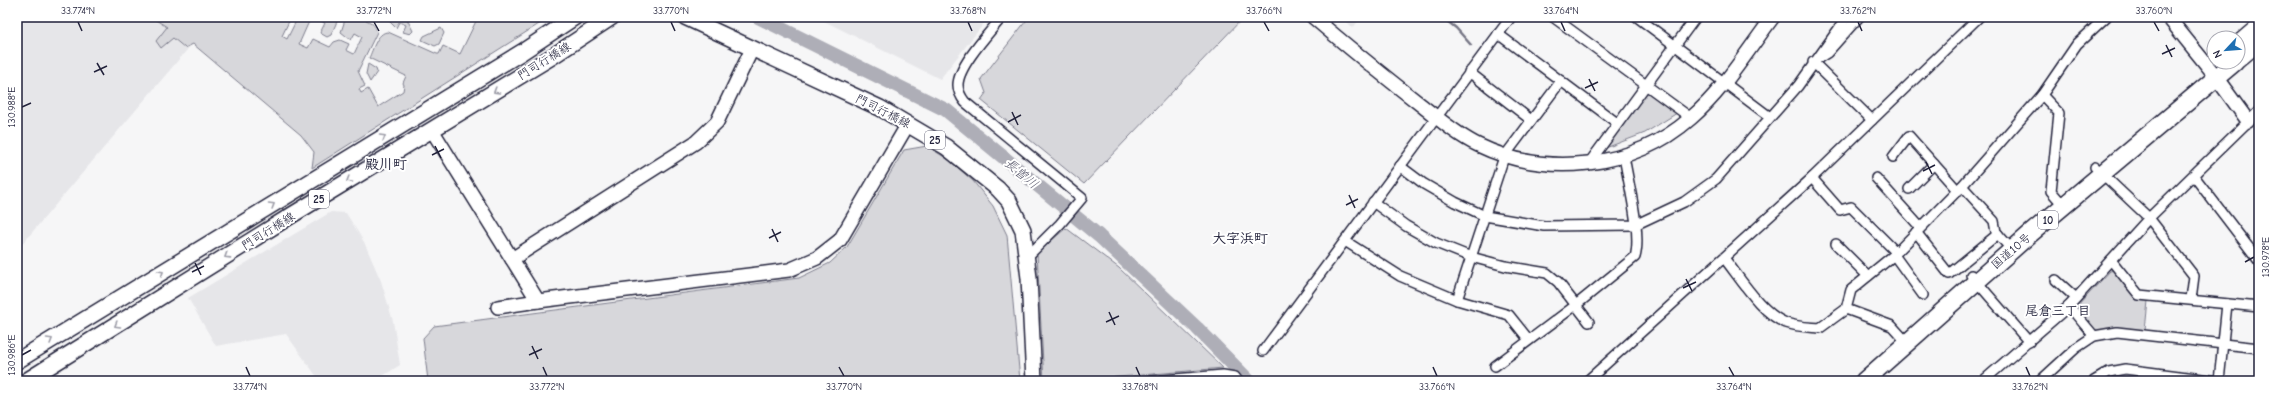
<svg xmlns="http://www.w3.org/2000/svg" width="2276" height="398" viewBox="0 0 2276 398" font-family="'Comic Neue','Klee One',sans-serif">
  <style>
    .built { fill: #e6e6e9 }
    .green { fill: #d7d7db; stroke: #7c7c8b }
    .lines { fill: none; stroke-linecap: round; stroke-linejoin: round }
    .stream { stroke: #767685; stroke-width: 2.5 }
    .river { stroke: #aeaeb7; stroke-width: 14 }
    .street-casing { stroke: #22223b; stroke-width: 12 }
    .secondary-casing { stroke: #22223b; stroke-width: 16 }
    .primary-casing { stroke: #22223b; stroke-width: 18 }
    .highway-casing { stroke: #22223b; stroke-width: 20 }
    .street { stroke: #fff; stroke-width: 9 }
    .secondary { stroke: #fff; stroke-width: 13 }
    .primary { stroke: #fff; stroke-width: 15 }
    .highway { stroke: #fff; stroke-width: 17 }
    .oneway { stroke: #9c9ca7 }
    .ticks { fill: none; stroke: #22223b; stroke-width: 1.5 }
    .labels { text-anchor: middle; stroke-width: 4; stroke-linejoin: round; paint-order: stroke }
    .shield { fill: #fff; stroke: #646476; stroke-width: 1 }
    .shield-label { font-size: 11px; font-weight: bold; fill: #22223b }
    .street-label { font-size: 12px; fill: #22223b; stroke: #fff }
    .water-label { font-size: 13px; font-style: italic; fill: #5a5a6d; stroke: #fff }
    .neighbourhood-label { font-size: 13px; font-weight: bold; fill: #22223b; stroke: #fff }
    .quarter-label { font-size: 14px; font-weight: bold; fill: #22223b; stroke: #fff }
    .neatline { fill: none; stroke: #22223b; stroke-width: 1.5 }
    .ticks-label { font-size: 10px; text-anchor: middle; fill: #22223b }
  </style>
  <rect width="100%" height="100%" fill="#f6f6f7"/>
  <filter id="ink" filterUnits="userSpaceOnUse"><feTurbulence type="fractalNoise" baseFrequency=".025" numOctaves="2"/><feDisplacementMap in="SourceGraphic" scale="8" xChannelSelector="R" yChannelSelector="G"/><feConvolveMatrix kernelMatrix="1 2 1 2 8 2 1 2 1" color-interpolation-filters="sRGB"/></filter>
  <g filter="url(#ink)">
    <g class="built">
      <path d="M17,17H187L192,44L17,250Z"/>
      <path d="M816,17H989L940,79Z"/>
      <path d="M1342,17H1361L1353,28Z"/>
      <path d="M331,212L346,213L364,242L381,281L393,321L400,365L375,381H320L286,334L216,346L188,298Z"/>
    </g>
    <g class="green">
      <path d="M151,17H291L282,36L287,39L298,17H311L299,44L308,48L313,39L330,47L334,42L340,40L349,44L346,50L354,54L362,37L355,33L351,40L341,32L346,17C357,17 375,19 377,32L358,71L365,86L359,89L361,93L368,89L378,107L403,91L404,85L403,83L406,76L369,58C373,50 377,32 388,32L437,54H439L443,46L460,54L478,17H550L312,168L314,152L301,135L193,44L185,48L173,38L161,48L156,41L167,27Z"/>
      <path d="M318,17H339L331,35L327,37L320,33L325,23L317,19Z"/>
      <path d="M390,17H406L413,31L410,34L403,32L406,25L399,22L396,28L389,21Z"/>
      <path d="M1029,17H1242L1243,18L1084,184L981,100L986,93L981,79Z"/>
      <path d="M441,28L444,33L439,44L435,46L422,40L424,36Z"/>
      <path d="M368,64L376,69L377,72L370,82L366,74Z"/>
      <path d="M1642,84L1677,113L1645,133L1603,149Z"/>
      <path d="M927,146L949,160L973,181L993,206L1007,235L1020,381H428L423,338L434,326L799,278L830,263L847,247L904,150Z"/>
      <path d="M1066,228L1119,268L1223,368L1071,381H1044L1037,253Z"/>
      <path d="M2114,270L2136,300L2148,301L2145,330L2119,328L2094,333L2075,309L2110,271Z"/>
    </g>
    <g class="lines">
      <path class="stream" d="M1442,17L1456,28L1471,45"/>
      <path class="river" d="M758,17L946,110L1099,236L1197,328L1249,381"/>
      <defs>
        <g id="street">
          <path d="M1002,17C990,32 958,66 958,85C958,92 961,97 965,102L1082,198L1060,224L1028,256"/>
          <path d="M1553,17L1691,118"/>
          <path d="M1637,17L1770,117"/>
          <path d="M1498,34L1561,81"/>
          <path d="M1819,58L1827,53L1859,17"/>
          <path d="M1813,62L1872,120"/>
          <path d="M1469,72L1531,120"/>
          <path d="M2042,95L2059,113L2051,191L2064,206"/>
          <path d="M1893,157L1909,136L1958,191"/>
          <path d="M1589,163L1696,17"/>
          <path d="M1400,166L1424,184L1455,202L1485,216L1544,226L1635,225L1684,202L1716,179L1798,86L1847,17"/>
          <path d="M2095,167L2149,218L2194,276L2191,299"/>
          <path d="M2194,176L2259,261"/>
          <path d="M1812,178L1840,210L1851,207L1896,252"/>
          <path d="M1876,178L1920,227"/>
          <path d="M1962,186L1994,221L1996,232L2012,250"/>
          <path d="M1909,189L1934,164"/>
          <path d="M1373,202L1406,226L1436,243L1471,257L1505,266L1547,273L1558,282L1589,322"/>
          <path d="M1916,232L1949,274L1998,234"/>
          <path d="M1345,241L1400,276L1457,300L1509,315L1529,340"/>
          <path d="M1836,244L1868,276"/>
          <path d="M1894,255L1923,295"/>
          <path d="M1724,258C1740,278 1762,314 1786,323C1797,327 1809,327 1820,328L1846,309L1851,290L1894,255L1962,186L2042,95L2077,44L2106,17"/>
          <path d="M2111,260L2139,295L2259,307"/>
          <path d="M1971,275L2029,342"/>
          <path d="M2056,280L2076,298"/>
          <path d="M1457,300L1504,157L1561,81L1617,123"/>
          <path d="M2069,306L2094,336"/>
          <path d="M1846,309L1892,326L1902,337"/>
          <path d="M1263,351L1511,17"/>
          <path d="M1495,366L1576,305L1635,257C1642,234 1628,182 1624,156"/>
          <path d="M1150,381L1223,375L1235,377L1238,381"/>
          <path d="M1587,381L1812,178L1979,17"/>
          <path d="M1983,381L2069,306L2149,218L2259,111"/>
          <path d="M2040,381L2076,348L2094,336L2117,332L2259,348"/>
          <path d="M2094,381L2109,372L2125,369L2218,381"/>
          <path d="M2219,381L2227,304"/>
        </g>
        <g id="secondary">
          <path d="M1313,17C1348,47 1384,76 1421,105C1439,119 1457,135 1478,145C1546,178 1633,169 1691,118C1723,91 1747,51 1773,17"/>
          <path d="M2168,17L2210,69L2248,121"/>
          <path d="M432,130L538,301L789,270L817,258L840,240L908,124"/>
          <path d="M512,259L696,142L717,122L752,49"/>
          <path d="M498,307L538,301"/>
        </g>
        <g id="primary">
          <path d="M685,17L880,108L946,147L998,189L1009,201L1023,230L1029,278L1034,381"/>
          <path d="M17,361L522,52L575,17"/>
          <path d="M26,381L292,215L553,56L612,17"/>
        </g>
        <g id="highway">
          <path d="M2238,45L2259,27"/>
          <path d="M2238,59L2259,41"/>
          <path d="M1864,381L2030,234L2235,62"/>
        </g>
      </defs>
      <use href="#street" class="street-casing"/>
      <use href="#secondary" class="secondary-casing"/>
      <use href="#primary" class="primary-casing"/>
      <use href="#highway" class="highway-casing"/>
      <use href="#street" class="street"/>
      <use href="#secondary" class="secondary"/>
      <use href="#primary" class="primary"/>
      <use href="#highway" class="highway"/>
    </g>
    <defs><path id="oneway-chevron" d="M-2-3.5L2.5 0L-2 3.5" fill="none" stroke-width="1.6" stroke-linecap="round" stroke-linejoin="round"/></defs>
    <g class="oneway">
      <use href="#oneway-chevron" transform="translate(496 91) rotate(149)"/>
      <use href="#oneway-chevron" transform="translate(383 137) rotate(-31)"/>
      <use href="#oneway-chevron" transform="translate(349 180) rotate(149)"/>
      <use href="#oneway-chevron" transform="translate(272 205) rotate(-31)"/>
      <use href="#oneway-chevron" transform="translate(227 256) rotate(148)"/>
      <use href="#oneway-chevron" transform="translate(161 273) rotate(-31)"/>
      <use href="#oneway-chevron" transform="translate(117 325) rotate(149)"/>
      <use href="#oneway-chevron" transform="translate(50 340) rotate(-31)"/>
    </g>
  </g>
  <path class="ticks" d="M78,22L82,31M374,22L379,31M671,22L675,31M968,22L972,31M1264,22L1269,31M1561,22L1565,31M1858,22L1862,31M2154,22L2159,31M2166,45L2172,57M2162,54L2175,48M97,63L104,75M94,72L107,66M1589,79L1595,91M1585,88L1598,82M22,107L31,103M1012,112L1018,125M1008,122L1021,115M435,146L441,158M432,155L444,149M1926,162L1932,174M1923,171L1935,165M1349,195L1355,208M1346,205L1358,199M772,229L778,242M769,238L781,232M2245,262L2254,257M195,263L201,275M192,272L204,266M1686,279L1692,291M1683,288L1696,282M1109,312L1115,325M1106,322L1119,316M532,346L538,359M22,355L31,350M529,355L542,349M246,367L250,376M543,367L547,376M839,367L844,376M1136,367L1140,376M1433,367L1437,376M1729,367L1734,376M2026,367L2030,376"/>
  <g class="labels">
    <g class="shield">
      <rect x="925" y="131" width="20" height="18" rx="3"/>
      <rect x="309" y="190" width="20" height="18" rx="3"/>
      <rect x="2038" y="211" width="20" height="18" rx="3"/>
    </g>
    <g class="shield-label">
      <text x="935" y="144">25</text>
      <text x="319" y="203">25</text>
      <text x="2048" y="224">10</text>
    </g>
    <g class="street-label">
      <text transform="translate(544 61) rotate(-32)" y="4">門司行橋線</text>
      <text transform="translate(883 111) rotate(27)" y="4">門司行橋線</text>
      <text transform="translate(268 231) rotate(-32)" y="4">門司行橋線</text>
      <text transform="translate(2011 251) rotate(-41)" y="4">国道10号</text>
    </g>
    <g class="water-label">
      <text transform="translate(1022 173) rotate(40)" y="5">長曽川</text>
    </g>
    <g class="neighbourhood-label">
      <text x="2058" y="315">尾倉三丁目</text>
    </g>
    <g class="quarter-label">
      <text x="386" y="169">殿川町</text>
      <text x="1240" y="243">大字浜町</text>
    </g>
  </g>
  <rect width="2276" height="398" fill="none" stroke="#fff" stroke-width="44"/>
  <g transform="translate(2226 50) rotate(244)"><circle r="19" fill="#ffffff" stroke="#a7a7b1"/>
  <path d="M0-3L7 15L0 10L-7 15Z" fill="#1f6fb2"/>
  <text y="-6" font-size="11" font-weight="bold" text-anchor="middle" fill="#22223b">N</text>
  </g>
  <rect x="22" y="22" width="2232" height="354" class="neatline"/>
  <g class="ticks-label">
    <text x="78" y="14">33.774°N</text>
    <text x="374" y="14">33.772°N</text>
    <text x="671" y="14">33.770°N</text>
    <text x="968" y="14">33.768°N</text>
    <text x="1264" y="14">33.766°N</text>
    <text x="1561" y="14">33.764°N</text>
    <text x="1858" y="14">33.762°N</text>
    <text x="2154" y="14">33.760°N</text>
    <text transform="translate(11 107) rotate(-90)" y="4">130.988°E</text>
    <text transform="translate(2265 257) rotate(-90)" y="4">130.978°E</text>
    <text transform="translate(11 355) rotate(-90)" y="4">130.986°E</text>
    <text x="250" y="390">33.774°N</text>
    <text x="547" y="390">33.772°N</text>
    <text x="844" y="390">33.770°N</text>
    <text x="1140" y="390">33.768°N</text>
    <text x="1437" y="390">33.766°N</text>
    <text x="1734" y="390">33.764°N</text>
    <text x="2030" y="390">33.762°N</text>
  </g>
</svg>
